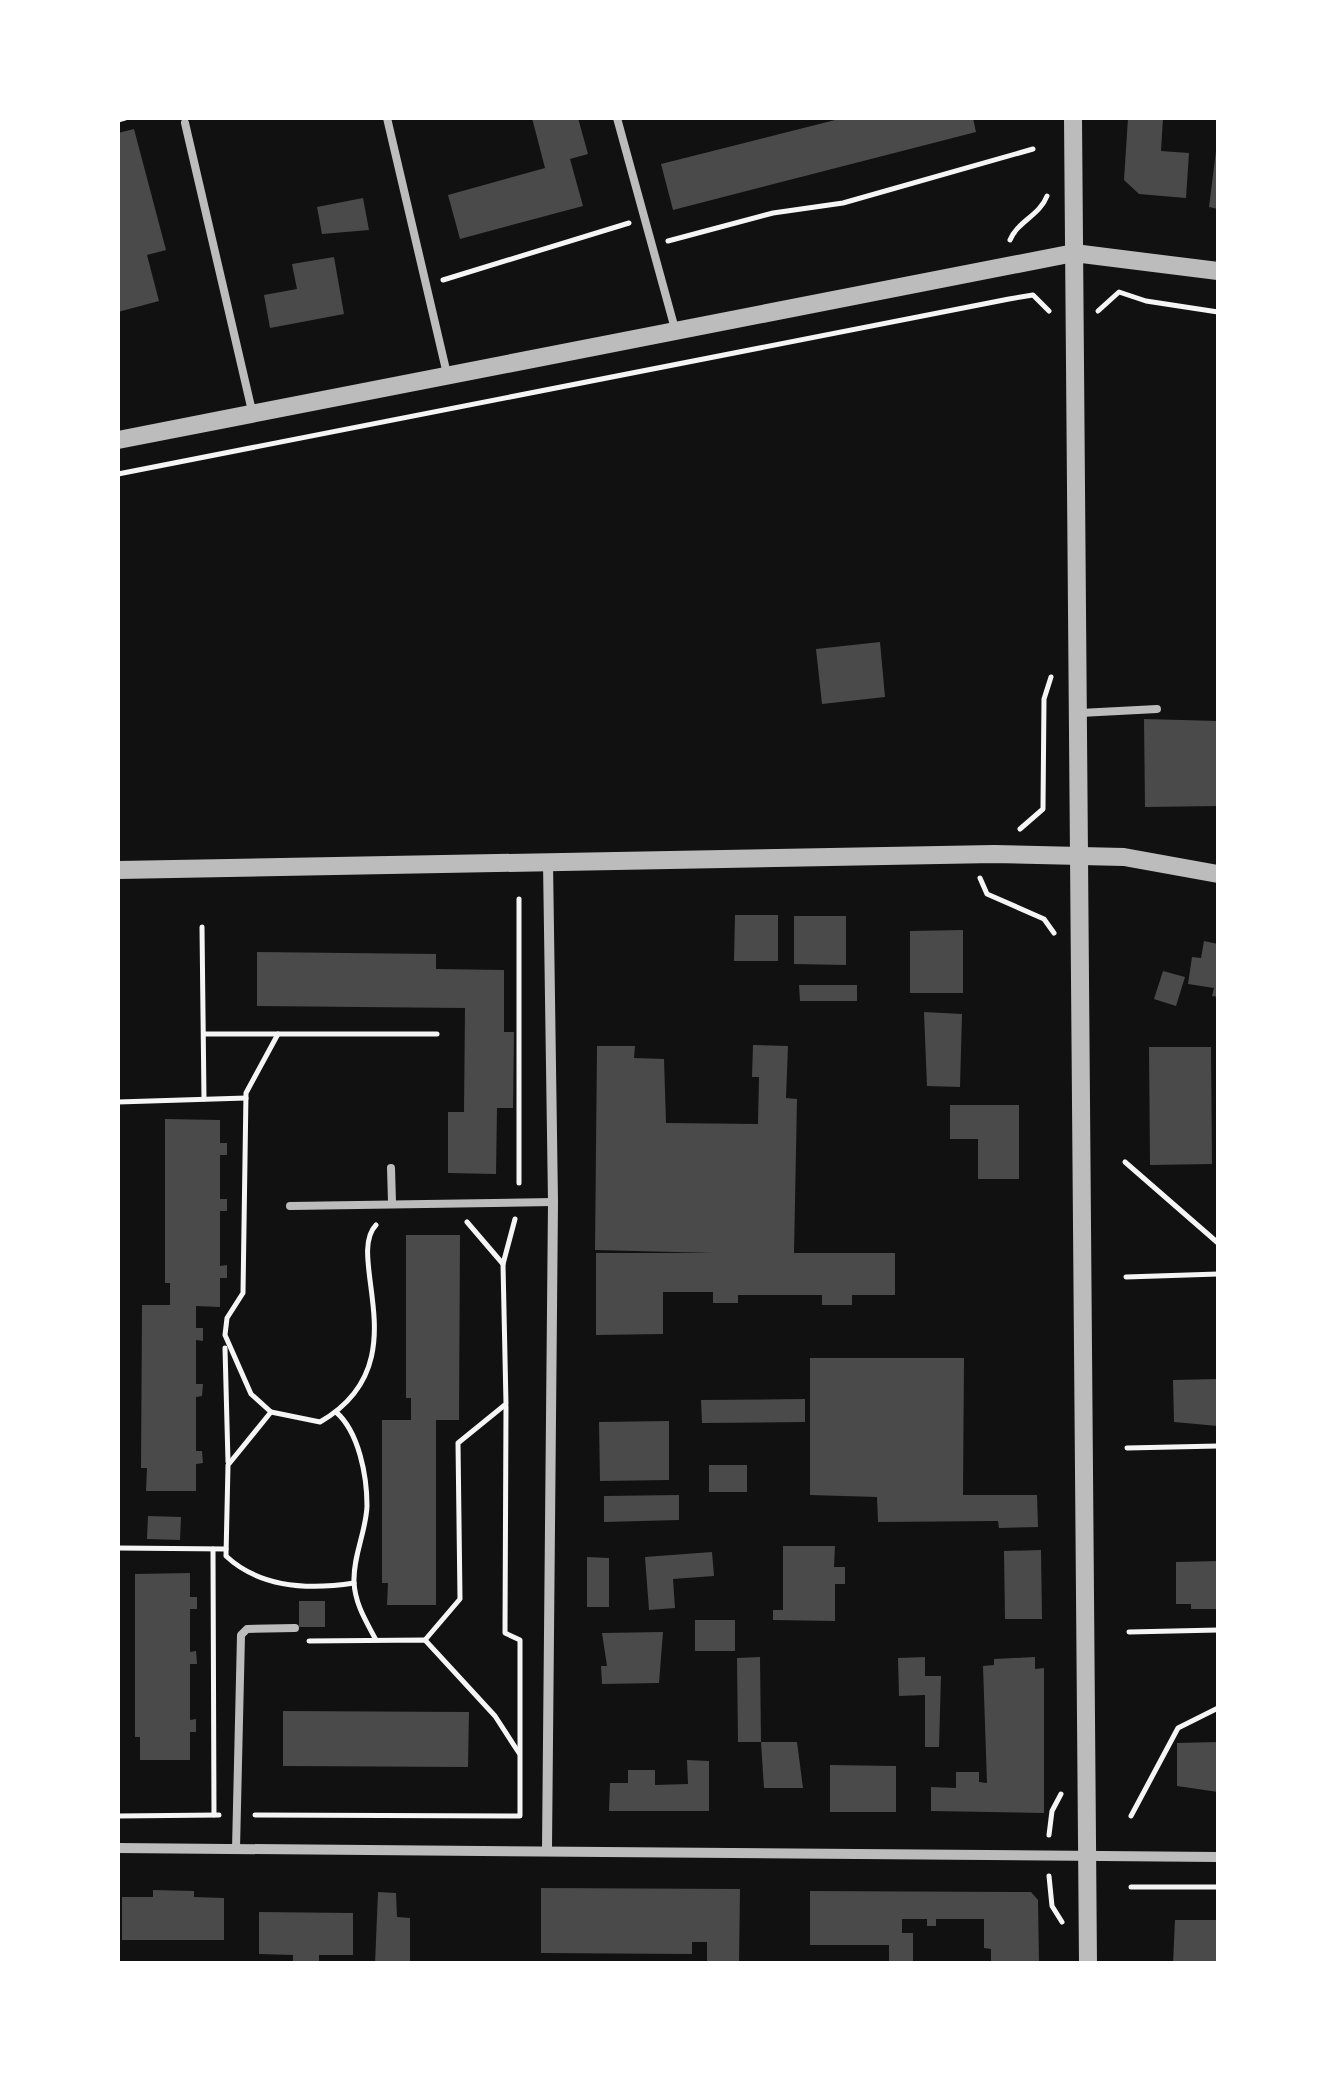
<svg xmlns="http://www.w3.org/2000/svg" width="1336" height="2081" viewBox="0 0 1336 2081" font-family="Figtree,sans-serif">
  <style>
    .building { fill: #4a4a4a }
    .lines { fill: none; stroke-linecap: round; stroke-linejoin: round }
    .path { stroke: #f5f5f5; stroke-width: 5 }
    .service { stroke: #bcbcbc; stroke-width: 8 }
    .minor { stroke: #bcbcbc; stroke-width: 10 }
    .tertiary { stroke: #bcbcbc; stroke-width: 18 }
  </style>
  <rect width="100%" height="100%" fill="#111"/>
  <g class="building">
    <path d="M532,118H578L588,154L570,159L583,206L460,239L448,195L545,168Z"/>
    <path d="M843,118H973L976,132L673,210L661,164Z"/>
    <path d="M1128,118H1163L1161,151L1189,153L1186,198L1139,194L1124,180Z"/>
    <path d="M134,129L166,250L147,255L159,301L118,312V133Z"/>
    <path d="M1216,151H1218V209L1209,207Z"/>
    <path d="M363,198L369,230L322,234L317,207Z"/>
    <path d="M334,257L344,314L270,328L264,295L297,289L292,264Z"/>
    <path d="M880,642L885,697L822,704L816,649Z"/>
    <path d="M1144,719L1218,721V806L1145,807Z"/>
    <path d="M735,915H778V961H734Z"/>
    <path d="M794,916H846V965L794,964Z"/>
    <path d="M963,930V993H910V931Z"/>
    <path d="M1204,941L1218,944V997L1212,996L1214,988L1188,984L1192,957L1201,958Z"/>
    <path d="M257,952L436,954V969L504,970V1032H514L513,1108H497L496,1174L448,1173V1112H464L465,1008L257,1006Z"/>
    <path d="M1163,971L1185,977L1176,1006L1154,999Z"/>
    <path d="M799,985H857V1001H800Z"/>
    <path d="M924,1012L962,1014L960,1087L927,1086Z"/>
    <path d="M753,1045L788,1046L786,1098L797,1099L794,1253H895V1295H852V1305H822V1295H738V1303H713V1292H663V1334L596,1335V1253H714L595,1250L597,1046H635L634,1058L664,1059L666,1123L758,1124L759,1077H752Z"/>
    <path d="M1149,1047H1211L1212,1164L1150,1165Z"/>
    <path d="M950,1105H1019V1179H978V1139H950Z"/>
    <path d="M165,1119L220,1120V1143H227V1155H220V1199H227V1211H220V1266L227,1265V1278H220V1307L196,1306V1328H203V1341L196,1340V1384H203L202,1396L196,1397V1451H202L203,1463L196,1464V1491H146L147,1468H141L142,1305H170V1283H165Z"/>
    <path d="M406,1235H460L459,1420H436V1605H387L388,1583H382V1420H411V1398H406Z"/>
    <path d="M810,1358H964L963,1495H1037L1038,1527L999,1528L998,1521L878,1522L877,1497L810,1495Z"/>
    <path d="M1218,1379V1426L1174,1422L1173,1380Z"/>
    <path d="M805,1399V1422L702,1423L701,1400Z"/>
    <path d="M669,1421V1480L600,1481L599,1422Z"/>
    <rect x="709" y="1465" width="38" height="27"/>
    <path d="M679,1495V1520L604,1522V1496Z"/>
    <path d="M148,1516L181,1517L180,1540L147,1539Z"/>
    <path d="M783,1546H835L834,1567H845V1584H835V1621L773,1620V1610H783Z"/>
    <path d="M1041,1550L1042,1619H1005L1004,1551Z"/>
    <path d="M712,1552L714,1576L673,1579L675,1608L649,1610L645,1557Z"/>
    <path d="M587,1557L609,1558V1607H587Z"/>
    <path d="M1218,1561V1609H1191V1604H1176V1562Z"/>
    <path d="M190,1573V1597H197V1609H190V1652L196,1651L197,1664H190V1720L196,1719V1732H190V1760H140V1737H135V1574Z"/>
    <rect x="299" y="1601" width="26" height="26"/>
    <rect x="695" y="1620" width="40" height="31"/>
    <path d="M663,1632L659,1683L602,1684L601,1666H607L602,1633Z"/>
    <path d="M760,1657L761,1742H738L737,1658Z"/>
    <path d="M925,1657V1676H941L939,1747H925V1695L899,1696L898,1658Z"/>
    <path d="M1035,1657V1669L1044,1668V1813L931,1811V1787L956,1788V1772H979V1782L987,1783L983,1666L994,1665V1659Z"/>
    <path d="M283,1711L469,1712L468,1767L283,1766Z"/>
    <path d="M761,1742H797L803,1788H764Z"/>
    <path d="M1218,1742V1792L1177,1786V1743Z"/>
    <path d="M687,1760L709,1761V1811H609L610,1783H628V1770H655V1785L688,1784Z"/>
    <path d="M830,1765L896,1766V1812H830Z"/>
    <path d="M541,1888L740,1889L739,1964H707V1942H692V1954L541,1953Z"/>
    <path d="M153,1890L194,1891V1897L224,1898V1940H122V1897H153Z"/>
    <path d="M810,1891L1031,1892L1038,1900L1039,1964H991V1949L984,1948V1919H936V1926H927V1919H902V1933H913V1964H889V1945H810Z"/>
    <path d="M378,1892L396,1893L397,1917L410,1918V1964H375Z"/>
    <path d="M259,1912L353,1913V1955H319V1964H293V1955L259,1954Z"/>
    <path d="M1175,1920H1218V1964H1173Z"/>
  </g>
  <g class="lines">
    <g class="path">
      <path d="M118,120L125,118"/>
      <path d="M1010,240C1017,222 1040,215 1047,196"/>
      <path d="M668,241L773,213L843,203L1033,149"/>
      <path d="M443,280L629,223"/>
      <path d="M1098,311L1119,292L1146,301L1218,312"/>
      <path d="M118,474L1009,299L1033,295L1049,311"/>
      <path d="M1020,829L1043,809L1044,699L1051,677"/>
      <path d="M980,878L987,894L1044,919L1054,933"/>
      <path d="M202,927L204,1099"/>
      <path d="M204,1034H437"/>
      <path d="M278,1034L246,1093L243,1293L227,1318L225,1335L251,1394L271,1412L320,1422C421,1364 344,1258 376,1225"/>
      <path d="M118,1102L246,1098"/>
      <path d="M1125,1162L1218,1243"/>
      <path d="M519,1183V899"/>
      <path d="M503,1264L515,1219"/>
      <path d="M1126,1277L1218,1274"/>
      <path d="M225,1348L228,1462"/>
      <path d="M271,1412L228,1465L226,1556C260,1588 309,1590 354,1583"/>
      <path d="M336,1412C359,1432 367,1476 367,1506C366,1532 353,1556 354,1582C355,1604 366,1621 376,1640"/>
      <path d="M1127,1448L1218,1446"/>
      <path d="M118,1548L226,1549"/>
      <path d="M213,1549L214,1815"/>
      <path d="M1129,1632L1218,1630"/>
      <path d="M425,1640L460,1599L458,1443L506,1404L503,1264L467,1222"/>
      <path d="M309,1641L425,1640L495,1716L519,1753"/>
      <path d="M255,1815L520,1816V1640L505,1633L506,1406"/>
      <path d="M118,1816L219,1815"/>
      <path d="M1131,1816L1178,1728L1218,1708"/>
      <path d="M1049,1835L1052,1811L1061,1794"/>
      <path d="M1049,1876L1052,1906L1062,1922"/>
      <path d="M1131,1887H1218"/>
    </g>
    <g class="service">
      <path d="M387,118L447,374"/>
      <path d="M617,118L675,329"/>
      <path d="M185,123L252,411"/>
      <path d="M1080,713L1157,709"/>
      <path d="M391,1168L392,1202"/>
      <path d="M290,1206L553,1202"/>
      <path d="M236,1849L241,1635L247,1629L295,1628"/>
    </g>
    <g class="minor">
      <path d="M118,1848L1218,1857"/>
      <path d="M547,1849L553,1202L548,862"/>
    </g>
    <g class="tertiary">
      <path d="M1073,118L1088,1964"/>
      <path d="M118,440L1074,253L1218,271"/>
      <path d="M118,870L994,854L1124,857L1218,874"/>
    </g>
  </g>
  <rect width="1336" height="2081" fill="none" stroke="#ffffff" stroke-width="240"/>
</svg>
